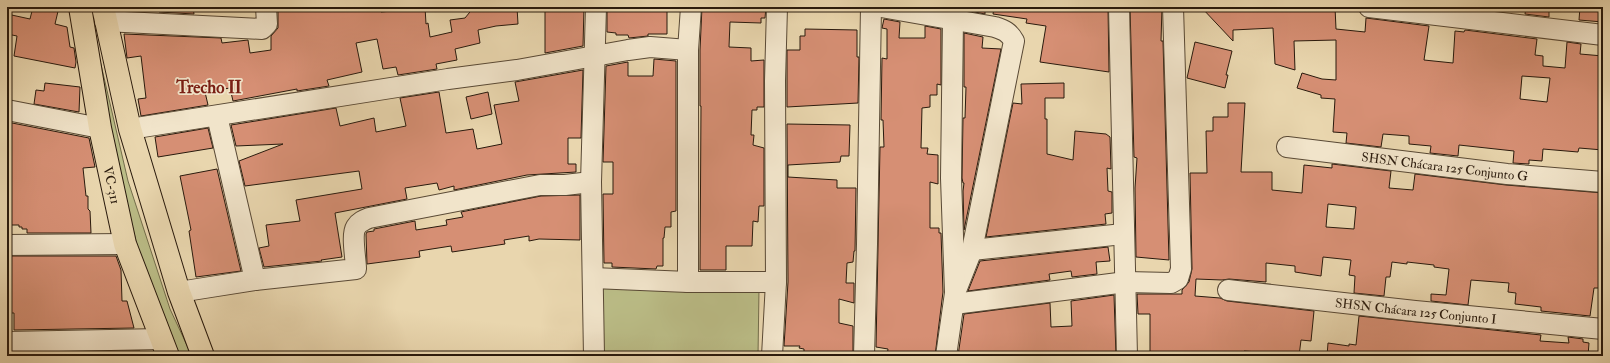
<svg xmlns="http://www.w3.org/2000/svg" width="1610" height="363" font-family="'IM FELL Double Pica',serif">
<style>
.green{fill:#bbbd87;stroke:#726c4a}
.building{fill:#d68f74;stroke:#291a0d;fill-rule:evenodd}
.lines{fill:none;stroke-linecap:round;stroke-linejoin:round}
.minor-casing{stroke:#594935;stroke-width:22}
.major-casing{stroke:#291a0d;stroke-width:24}
.minor{stroke:#f1e4ca;stroke-width:20}
.major{stroke:#e9d6ae;stroke-width:22}
.labels{text-anchor:middle;stroke-width:3.5;stroke-linejoin:round;paint-order:stroke}
.street-label{font-size:13px;fill:#291a0d;stroke:#f1e4ca}
.district-label{font-size:17px;font-weight:bold;fill:#7a1f14;stroke:#f1e4ca}
</style>
<rect width="100%" height="100%" fill="#e9d6ae"/>
<filter id="stains"><feTurbulence type="fractalNoise" baseFrequency=".005" numOctaves="4"/><feColorMatrix values="0 0 0 0 .2 0 0 0 0 .09 0 0 0 0 .02 0 0 0 .5 -.17"/></filter>
<radialGradient id="worn" r=".72"><stop offset=".6" stop-color="#630" stop-opacity="0"/><stop offset="1" stop-color="#630" stop-opacity=".3"/></radialGradient>
<path class="green" d="M86 7H91L99 56 128 181 170 309 192 356H176L148 289 118 169Z
M601 286 759 289 758 356H595Z"/>
<path class="building" d="M33 7H59L55 24 67 27 70 47 74 48 76 62 75 68 14 56 17 36 7 34V14L30 19Z
M159 7H193L194 14 159 12Z
M278 7H380L381 12 404 10V7H425L426 24 428 23 430 37 452 32 450 20 465 18 474 7H517L518 24 496 26 478 30 480 43 455 49 457 60 436 64 437 69 398 75 396 67 383 69 377 39 356 43 362 72 327 80 329 86 297 91V89L233 101 230 88 205 92 208 105 141 116 138 99 146 98 141 56 127 58 124 34 221 38 222 43 248 40 250 53 271 50V36L278 28Z
M545 7H584L583 46 545 53Z
M617 7H667V34H648V36L629 38 628 35H616V33L607 32V9H616Z
M702 7H766L765 18H761V23L730 22 729 47 751 48V61L764 60V107H757V110H752L751 135H754L753 145 764 148V206H759L758 222 753 221 752 246H726V270H700L701 106H700V50Z
M948 7H985V14L954 8Z
M994 7H1108L1109 72 1040 62 1046 26 1026 23 1027 19 993 14Z
M1130 7H1162L1161 41H1163L1169 260 1136 257 1135 188 1137 158 1134 157Z
M1201 7H1335L1336 29 1365 32 1366 18 1429 26 1424 60 1453 63 1455 31 1464 32 1465 30 1537 39 1535 55 1543 56V66L1565 68 1567 42 1581 44 1580 54 1603 56V150L1579 148 1578 152 1543 149 1542 161 1529 160V164L1513 163 1514 151 1459 145 1458 156 1430 153 1431 146 1409 144V136L1383 134 1381 147 1346 143 1347 133 1333 132 1335 99 1321 98V95L1297 88 1302 73 1322 79 1336 80V40L1294 41 1295 70 1275 64 1273 28 1233 30V41ZM1522 76 1550 78 1547 102 1520 99Z
M1526 7H1549V17L1525 14Z
M1580 7H1603V22L1579 20Z
M884 19 900 22 899 38H925V26L941 29V85L937 84V95H930V107L922 108 921 148H928L927 154 938 155V184L930 182V228H939V233H941L943 292 935 356H887L888 349 876 347 880 147H884L883 120H881L882 58 887 59V29L882 28Z
M805 29 857 30V57H859L858 103 787 107V50H800V36H805Z
M964 33 983 37 982 48 1001 49 964 230 963 191 964 183H963L962 178 963 118H965L966 87H964Z
M1195 42 1232 51 1226 75H1228L1225 88 1187 78Z
M654 59 676 61V211L671 212V227H665L664 238H663V266H657L656 269 612 267V263H604L603 194H613V162H603L606 66 628 62V76H653Z
M583 70 581 138H568V164H576V172L527 175 454 190V186L439 190 437 183 405 188 407 199 335 213 342 257 321 260 322 261 264 267 259 248 269 246 266 225 300 221 296 200 362 189 359 171 245 186 239 161 283 144 236 146 231 125 336 108 340 126 374 118 376 132 406 126 400 98 439 92 446 133 473 129 477 149 502 144 494 105 519 101 515 82Z
M45 83 80 87 79 112 34 104 36 90 44 91Z
M1064 83V98H1045V119H1047V154L1073 160 1075 131 1106 134 1110 137 1111 169 1107 168 1108 191 1112 192V213L1105 214 1106 224 986 237 1013 103 1022 104 1021 84Z
M488 92 492 114 471 119 466 97Z
M1228 103H1245L1241 172H1272V190L1302 193 1304 165 1332 168V164L1391 171 1389 188 1413 190 1415 174 1506 185 1603 193V281H1601L1600 288H1594L1590 316 1541 311V307L1515 304 1516 293 1508 292 1509 283 1471 280 1468 305 1431 301V294L1446 295 1449 269 1434 267V265L1407 262V264L1392 262 1390 277H1386L1384 296 1354 293 1355 276 1349 275 1351 260 1323 257 1321 276 1295 272V266L1266 263V282L1229 279 1222 280 1196 279 1195 296 1220 298 1227 301 1314 311 1311 341 1301 340 1299 356H1271L1272 353 1244 351 1243 356H1210L1184 353V355L1176 356H1150V314H1138L1137 294H1182V290L1189 282 1192 269 1190 173H1207L1206 131H1213V117H1228ZM1328 204 1356 207 1354 229 1326 227Z
M7 122 89 138 95 167 83 168 86 196H88V209L90 211 91 233H27V229H22V227H19V225H10V219H7Z
M787 124 850 125 849 156H841L840 162 788 165V177L837 180V188H856L855 251H854L853 262 847 263 846 283H854V303L839 299V323L853 326V356H804V349L799 348 800 346H784L788 282Z
M208 128 213 148 158 157 155 137Z
M217 169 241 271 196 277 189 231 191 230 180 176Z
M580 195V240L539 239 529 241V236L504 240 505 244 452 252 451 246 419 251 420 257 367 264 366 234 367 232 374 231V229L415 221 416 230 447 225 446 220 463 217 461 212 541 196Z
M1108 247 1110 261 1096 262 1097 274 1072 277 1071 271 1049 274 1050 280 968 291 980 261Z
M7 256H116L121 270 122 301H127L134 328 14 330V313H7Z
M1114 295 1116 356H958L964 314 1050 303 1051 327 1072 326 1071 301Z
M1359 316 1541 335 1540 341 1569 343 1568 337 1583 339V342L1589 343 1588 356H1552L1553 354 1525 352V356H1327L1328 343 1349 346V344L1356 345Z
M140 351 141 356H11V353Z"/>
<g class="lines">
<g class="minor-casing">
<g id="minor">
<path d="M881 7 995 27C1004 30 1009 32 1014 41L976 230 972 250 955 293"/>
<path d="M1119 7 1127 356"/>
<path d="M1369 7 1603 35"/>
<path d="M105 21 262 29 267 24 266 7"/>
<path d="M7 110 100 128"/>
<path d="M217 116 255 280"/>
<path d="M130 129 448 79 517 70 628 50 650 47 688 50"/>
<path id="s1" d="M1287 147 1507 174 1603 182"/>
<path d="M7 245 125 244"/>
<path d="M972 250 1123 234"/>
<path d="M593 278 688 282H776"/>
<path d="M688 282V50L691 7"/>
<path id="s2" d="M1228 290 1415 311 1603 329"/>
<path d="M179 292 255 280 356 269C356 259 351 235 356 227 359 222 364 220 369 218L540 185H565L591 182"/>
<path d="M954 304 1126 282 1171 283 1178 279 1181 269 1173 7"/>
<path d="M7 342 161 339"/>
<path d="M594 356 591 182 596 7"/>
<path d="M772 356 776 282 775 81 777 7"/>
<path d="M864 356 867 244 871 7"/>
<path d="M946 356 955 293 951 178 953 19"/>
</g>
</g>
<g class="major-casing">
<g id="major">
<path id="s3" d="M80 7 100 128 125 244 168 356"/>
<path d="M103 7 130 129 179 292 203 356"/>
</g>
</g>
<use href="#minor" class="minor"/>
<use href="#major" class="major"/>
</g>
<g class="labels">
<g class="street-label">
<text dy="5" stroke="none"><textPath href="#s1" startOffset="159">SHSN Chácara 125 Conjunto G</textPath></text>
<text dy="5" stroke="none"><textPath href="#s3" startOffset="181">VC-311</textPath></text>
<text dy="5" stroke="none"><textPath href="#s2" startOffset="189">SHSN Chácara 125 Conjunto I</textPath></text>
</g>
<g class="district-label">
<text x="209" y="93">Trecho II</text>
</g>
</g>
<rect width="1610" height="363" fill="none" stroke="#e9d6ae" stroke-width="24"/>
<rect x="8" y="8" width="1594" height="347" fill="none" stroke="#291a0d" stroke-width="2"/>
<rect x="12" y="12" width="1586" height="339" fill="none" stroke="#291a0d"/>
<rect width="100%" height="100%" filter="url(#stains)"/>
<rect width="100%" height="100%" fill="url(#worn)"/>
</svg>
